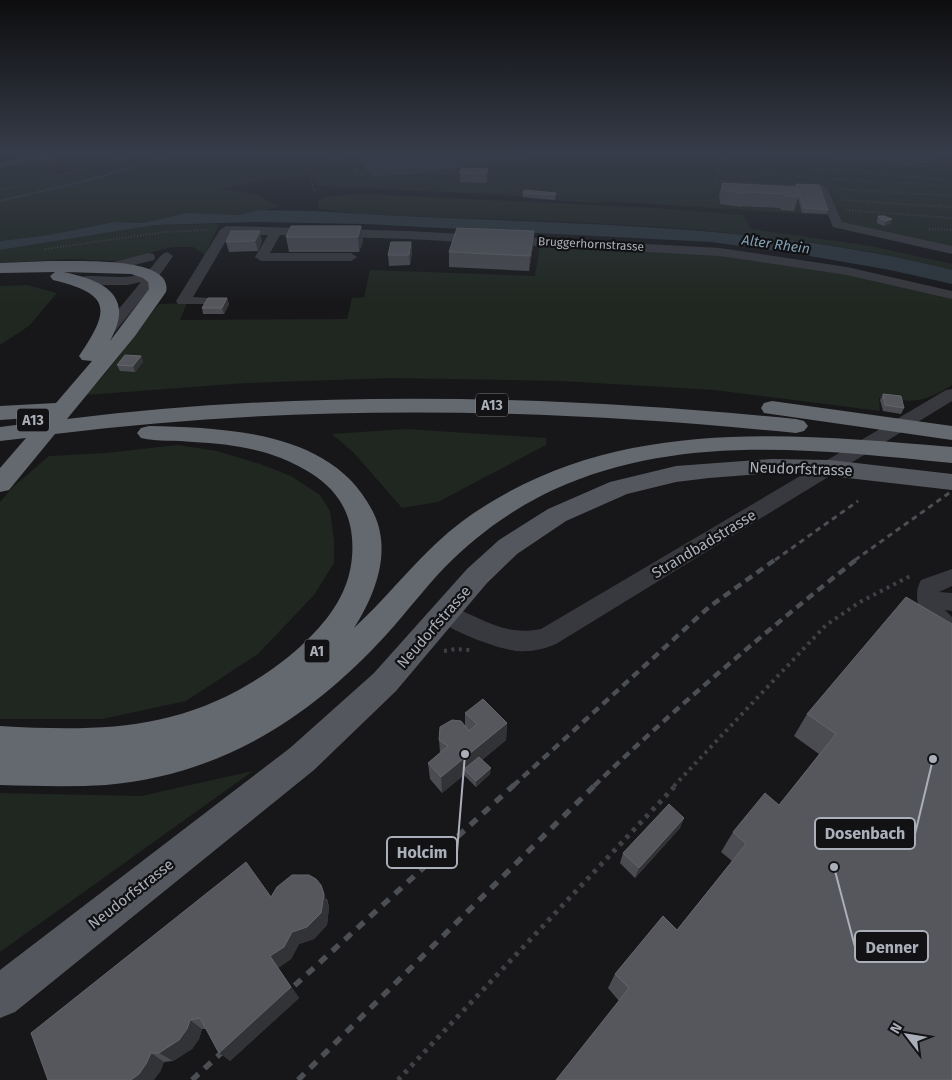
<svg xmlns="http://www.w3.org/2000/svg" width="952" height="1080" font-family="'Fira Sans',sans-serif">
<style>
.green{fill:#1f2720}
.water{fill:#2d373d}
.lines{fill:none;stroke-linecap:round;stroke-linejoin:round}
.stream{fill:#2d373d;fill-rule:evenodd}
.path-far2{stroke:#3e4145;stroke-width:2;stroke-dasharray:1 2;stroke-linecap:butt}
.path-far1{stroke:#3e4145;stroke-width:4;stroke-dasharray:3 4.5;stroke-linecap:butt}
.path{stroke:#3e4145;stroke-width:5;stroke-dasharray:4 5.5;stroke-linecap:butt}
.minor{fill:#38393e;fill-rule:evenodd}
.major{fill:#54575d;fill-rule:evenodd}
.highway{fill:#64686f;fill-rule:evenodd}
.rail-far2{stroke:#4b4e53;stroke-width:3;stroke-dasharray:5.5 4.5;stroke-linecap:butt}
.rail-far1{stroke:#4b4e53;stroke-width:4.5;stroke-dasharray:8 5.5;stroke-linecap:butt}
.rail{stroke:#4b4e53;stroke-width:5.5;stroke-dasharray:9 8;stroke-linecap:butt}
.wall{fill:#4b4c51}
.shaded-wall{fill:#323336}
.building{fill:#55575c;stroke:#63656b}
.labels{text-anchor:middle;stroke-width:4.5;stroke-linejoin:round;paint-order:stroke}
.far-street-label{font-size:12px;fill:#aaafb9;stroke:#121214}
.far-water-label{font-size:14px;font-style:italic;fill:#819fb3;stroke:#121214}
.shield{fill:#121214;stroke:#7c8088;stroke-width:1}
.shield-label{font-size:14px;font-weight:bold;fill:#aaafb9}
.street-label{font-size:15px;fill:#aaafb9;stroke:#121214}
.leader{fill:none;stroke:#aaafb9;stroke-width:2}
.callout-dot{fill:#aaafb9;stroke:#121214;stroke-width:2}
.callout{fill:#121214;stroke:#aaafb9;stroke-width:2}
.callout-label{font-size:16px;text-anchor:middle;font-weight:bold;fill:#aaafb9}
</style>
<rect width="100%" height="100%" fill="#171719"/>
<path class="green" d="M68 153H279L293 159 314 153H952V164L933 160 952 168V247L841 222 838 216 602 201 601 203 532 199 523 197V196L317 186 308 165 305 176 263 180 223 189 258 195 280 207 238 215 187 213 143 223 115 222 48 235 0 241V166L47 157 46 163 56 162 60 154H62L57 168V175L75 171 65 168 62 161Z
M368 194 656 208 743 215 751 229 871 246 952 264V270C760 221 560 223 363 214L318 209V202L325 196Z
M219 224 205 255 193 247H172L119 261 67 259 0 263V250L155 225Z
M540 245 721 254 826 269 952 297V385C921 404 914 402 879 398L880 411 714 390 561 381 391 378 246 383 86 395 105 374 159 304 187 303 180 320 347 319 352 298 364 297 370 270 535 276Z
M27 285 57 293 29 326 0 345V286Z
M405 429 546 438V445L438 502 402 508 354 453 332 434Z
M177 445 217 451 260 464 291 476 320 495 330 511 334 540V563L314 595 258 654 186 701 102 719H0V502L13 487 49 456 106 453Z
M253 771 0 952V793L141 796Z"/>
<path class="water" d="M366 153H582L525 157 420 174 375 176 370 174 358 161 360 156Z
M791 153H918L929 162 913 165Z
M262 210 314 211C527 226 744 217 952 270V284L890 270 798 254 711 242 364 224 259 222 155 225 0 250V241L48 235 115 222 143 223 187 213 237 215Z"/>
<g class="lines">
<path class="stream" d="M177 153H182L86 182 0 202V200L84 180Z"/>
<path class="path-far2" d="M279 153 294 163H308L307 166 315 193
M349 153 333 159 350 161 357 173C412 187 472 166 527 158 558 154 588 154 619 153
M771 153 917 166H926L935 162 920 153
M745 162 805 166 816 169
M922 166 952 172
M839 169 838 163 844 161
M742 173 813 177
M818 177 816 170 826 168 952 181
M832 179 952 186
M717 181 799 186
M716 184 721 158 729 153
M837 189 952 196
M0 190 145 153
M842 200 952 207
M846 210 952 218
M929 229 952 230
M45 249 165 232 207 230"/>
<path class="path-far1" d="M444 651 456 649 470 650
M674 786 826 625 860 602 912 575"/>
<path class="path" d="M398 1080 676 785"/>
<path class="minor" d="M43 153H64L0 168V162Z
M822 185 827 188 842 222 952 246V254L833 227 817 188Z
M226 226 408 231 720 248 847 267 952 291V299L847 275 720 256 408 239 280 235 270 253H351L357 257 351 261H261L255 257 268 235 230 234 193 297 209 298 211 301 209 304H178L176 301 220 230Z
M167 252 173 256C152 287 128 316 104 345H94L91 342 94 339 141 282 127 285H79L74 284 72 281 74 278C97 272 122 282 144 273 154 269 157 255 167 252Z
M149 253 154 254 155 257 154 260 107 272 100 268 102 265Z
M952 389V401L556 644C544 649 532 652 518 651 500 650 442 629 434 614L438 608 446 605C481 616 502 637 541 629L946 390Z
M952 569V586L939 592 952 593V611L945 610 952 617V641C929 633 908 603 921 580Z"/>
<path class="major" d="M772 459 830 460 952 474V490L830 476 772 473 709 478 676 482 627 494 566 521 517 554 487 583 396 691 314 770 15 1012 0 1018V970L290 748 374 673 467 569 499 540 548 509 610 482 676 466Z"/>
<path class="highway" d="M50 261C72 262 175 255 166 292L135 336 67 419C310 389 553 395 796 419L804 421 808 426 804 431 796 433C547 408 303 403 55 434L9 490 0 492V468L26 438 0 441V427L40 422 44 417 0 420V406L56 403 92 361 82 360 79 356C111 309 111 294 53 280L50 276 55 272 0 273V263ZM64 272 131 274 143 278 148 282 149 289 110 341C135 296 105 281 64 272Z
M772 401 952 426V440L764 413 761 408 764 403Z
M149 426C228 428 335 431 374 514 392 552 375 595 354 628 392 593 422 551 464 520 609 415 784 433 952 447V463C819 450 679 432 553 490 513 509 476 535 445 567 424 589 406 613 386 635 310 718 221 775 106 785 71 787 36 786 0 785V726C90 731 169 732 249 684 269 672 289 658 306 641 330 618 349 592 352 557 355 520 342 492 309 472 274 450 234 444 193 442 176 440 158 442 141 438L137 433 141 428Z"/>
<path class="rail-far2" d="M775 560 858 501
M855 560 952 491"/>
<path class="rail-far1" d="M513 786 709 607 776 559
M594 786C677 706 766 631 857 559"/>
<path class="rail" d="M282 997 514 785
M192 1080 231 1044
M298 1080 595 785"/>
</g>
<path class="wall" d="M488 169V178L486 183 460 182V173Z
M722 183 795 187 796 184 828 210 827 214 802 213 798 198 794 211 781 210 780 208 742 206V207L720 204 719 196Z
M523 193H556L555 200 523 197Z
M878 216 892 219 890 224 884 226 877 223V220Z
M361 226 363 241 359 252H289L286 237Z
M262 241 258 251 229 252 226 242Z
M411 242 412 252 410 265 389 266 388 255Z
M533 246 529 271 449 267V252Z
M227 298 229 304 224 314H203L202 308Z
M141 356 143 362 135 372 120 371 117 365Z
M883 394 904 408 901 414 883 411 880 400Z
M952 624 619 1001 608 988 615 974 677 930 732 861 721 852 733 832 779 805 819 754 794 736 807 714Z
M465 713 507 723 506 740 482 760 490 774 476 787 464 775 442 793 430 779 428 763 440 753 439 740 465 726Z
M684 818 680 828 635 878 620 863 623 853Z
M271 897 327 899 329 907 327 925 314 939 299 944 291 959 278 968 299 998 230 1061 206 1029H202L199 1039 192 1049 173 1061 164 1062 160 1072 48 1080Z"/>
<path class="shaded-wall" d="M56 154 58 158 55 162 42 163 40 158Z
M488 169V178L486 183V174Z
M892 219 890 224 884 226 886 221Z
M361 226 363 241 359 252 358 237Z
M260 231 262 241 258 251 255 241Z
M534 231 533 246 529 271 530 256Z
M411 242 412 252 410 265 409 255Z
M227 298 229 304 224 314 222 308Z
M141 356 143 362 135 372 133 366Z
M507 723 506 740 467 772 464 769V775L442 793 441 777Z
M491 768 490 774 476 787V781Z
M684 818 680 828 635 878 639 868Z
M321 885 329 907 327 925 314 939 299 944 291 959 278 968 299 998 230 1061 219 1053 270 956 292 932Z
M190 1020 202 1029 199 1039 192 1049 173 1061 159 1053Z
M151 1053 164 1062 160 1072 154 1080H131Z"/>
<path class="building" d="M56 154 54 157 40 158 43 155Z
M462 168 488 169 486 174 460 173Z
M722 183 795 187 798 197 785 196 784 194 745 192V194L723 190Z
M796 184 819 185 828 210 804 208Z
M524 190 556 193 555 195 523 193Z
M878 216H884L892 219 886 221 879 218Z
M291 226H361L358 237H286Z
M457 228 534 231 530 256 449 252Z
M231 231H260L255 241 226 242Z
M391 242H411L409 255H388Z
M208 298H227L222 308H202Z
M125 355 141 356 133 366 117 365Z
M883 394 901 396 904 408 885 405Z
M906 597 952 624V1080H556L629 988 615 974 663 916 677 930 746 844 733 832 765 793 779 805 836 734 807 714Z
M483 699 507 723 441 777 428 763 448 746 439 740 440 727 452 720 461 721 469 731 477 724 465 713Z
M479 757 491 768 476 781 464 769Z
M669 804 684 818 639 868 623 853Z
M246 862 271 897 277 887 292 875H309L316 879 321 885 324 894 321 913 307 927 292 932 284 947 270 956 291 987 219 1053 200 1018 190 1020 187 1029 179 1040 159 1053H151L146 1064 139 1074 131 1080H48L31 1033Z"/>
<linearGradient id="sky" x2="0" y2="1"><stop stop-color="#0d0d0e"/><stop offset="0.5" stop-color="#363c49"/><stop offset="1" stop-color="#363c49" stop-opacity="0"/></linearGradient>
<rect width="952" height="305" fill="url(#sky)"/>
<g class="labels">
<g class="far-street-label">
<text transform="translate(591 244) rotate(3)" y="4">Bruggerhornstrasse</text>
</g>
<g class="far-water-label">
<text transform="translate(776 244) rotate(8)" y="5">Alter Rhein</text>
</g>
<g class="shield">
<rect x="476" y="393.5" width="32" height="23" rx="4"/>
<rect x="17" y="408.5" width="32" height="23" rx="4"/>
<rect x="304.5" y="639.5" width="25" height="23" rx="4"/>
</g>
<g class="shield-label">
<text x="492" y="410">A13</text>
<text x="33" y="425">A13</text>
<text x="317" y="656">A1</text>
</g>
<g class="street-label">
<text transform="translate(801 469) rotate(2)" y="5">Neudorfstrasse</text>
<text transform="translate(704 544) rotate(-31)" y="5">Strandbadstrasse</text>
<text transform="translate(434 627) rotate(-49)" y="5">Neudorfstrasse</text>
<text transform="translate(131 894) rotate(-38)" y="5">Neudorfstrasse</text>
</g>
</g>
<path class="leader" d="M933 759L915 834M465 754L457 852M834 867L855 947"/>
<g class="callout-dot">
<circle cx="933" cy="759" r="5"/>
<circle cx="465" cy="754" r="5"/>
<circle cx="834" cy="867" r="5"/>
</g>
<g class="callout">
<rect x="815" y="818" width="100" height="31" rx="5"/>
<rect x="387" y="837" width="70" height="31" rx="5"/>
<rect x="855" y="931" width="73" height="31" rx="5"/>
</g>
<g class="callout-label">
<text x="865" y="839">Dosenbach</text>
<text x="422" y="858">Holcim</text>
<text x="892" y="953">Denner</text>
</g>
<g transform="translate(907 1035) rotate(301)" stroke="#121214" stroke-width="4" paint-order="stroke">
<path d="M0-4L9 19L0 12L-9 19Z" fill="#aaafb9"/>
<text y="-8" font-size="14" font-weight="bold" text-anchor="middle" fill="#aaafb9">N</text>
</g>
</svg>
